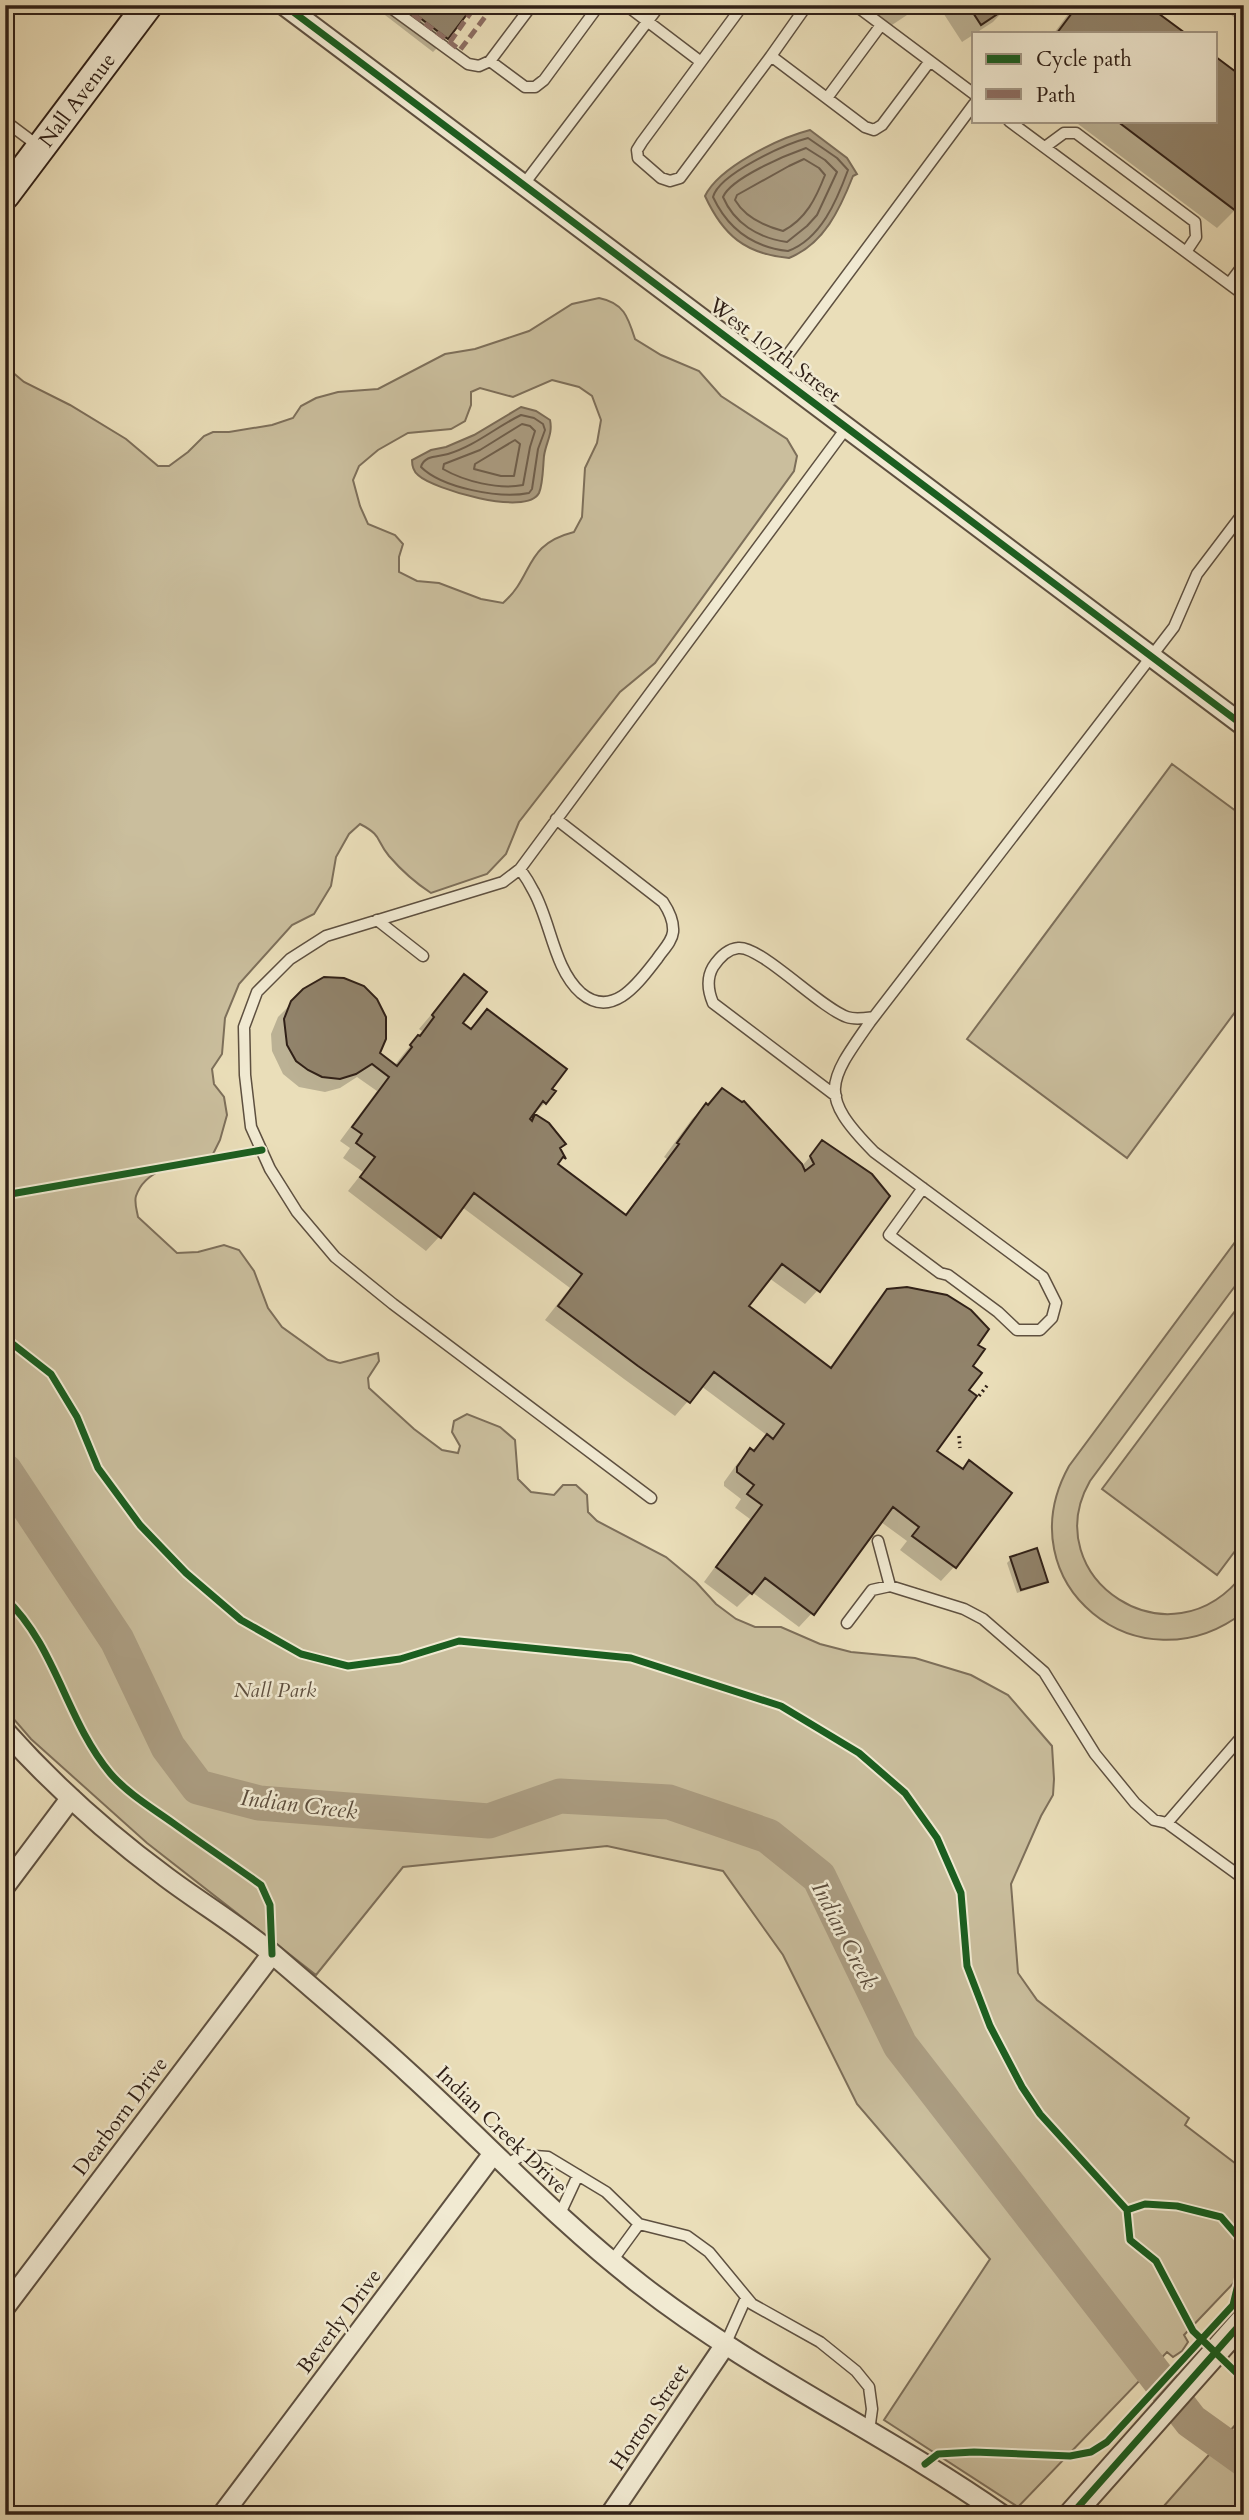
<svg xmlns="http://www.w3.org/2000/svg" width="1249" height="2520" font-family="Cardo,serif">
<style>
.green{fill:#cabe9d;stroke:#7d6f5a;stroke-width:2;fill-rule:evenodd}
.water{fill:#ab9d82;stroke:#7a6b57;stroke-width:2}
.shadow{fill:#0003}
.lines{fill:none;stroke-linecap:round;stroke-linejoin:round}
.shore{stroke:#6e5e4c;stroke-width:2}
.river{stroke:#ab9d82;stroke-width:35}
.building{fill:#91836b;stroke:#302017;stroke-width:2}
.service-casing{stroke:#5e5040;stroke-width:13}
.minor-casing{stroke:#5e5040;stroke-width:23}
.tertiary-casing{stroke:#5e5040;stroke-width:28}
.secondary-casing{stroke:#302017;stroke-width:32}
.path{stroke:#302017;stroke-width:3.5;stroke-dasharray:2 3.5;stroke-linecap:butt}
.service{stroke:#f1ead2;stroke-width:10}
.minor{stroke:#f1ead2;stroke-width:19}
.tertiary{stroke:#f1ead2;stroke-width:24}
.secondary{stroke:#f1ead2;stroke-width:28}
.quiet{stroke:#8d6e63;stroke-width:5;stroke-dasharray:10 5;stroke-linecap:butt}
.cycleway-casing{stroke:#f1ead2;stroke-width:11}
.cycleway{stroke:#1b5e20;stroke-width:7}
.labels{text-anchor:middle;stroke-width:5;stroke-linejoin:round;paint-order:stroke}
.street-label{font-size:21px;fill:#302017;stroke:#f1ead2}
.park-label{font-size:21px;font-style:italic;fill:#5e4f3f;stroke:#f1ead2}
.water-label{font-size:23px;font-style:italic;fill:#5b4c3c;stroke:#f1ead2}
</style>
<rect width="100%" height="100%" fill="#eadeb9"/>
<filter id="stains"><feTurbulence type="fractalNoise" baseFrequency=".00286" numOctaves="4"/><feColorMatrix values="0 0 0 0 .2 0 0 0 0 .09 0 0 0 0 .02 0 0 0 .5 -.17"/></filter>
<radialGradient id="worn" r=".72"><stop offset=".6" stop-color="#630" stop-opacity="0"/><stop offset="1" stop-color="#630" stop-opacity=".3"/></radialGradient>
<path class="green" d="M599 298C624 303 628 317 635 339L661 355 699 371 721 396 787 439 797 456 794 471 655 663 620 692 519 822 506 854 487 874 431 893C414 882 402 871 389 856 375 839 383 836 360 824L349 834 336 857 331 886 314 914 292 925 239 984 225 1018 222 1054 212 1069 214 1084 224 1097 227 1115 220 1140 211 1158C185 1163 146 1166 136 1196 134 1202 137 1211 138 1217L177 1253 198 1252 224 1245 239 1250 254 1271 268 1308 282 1327 328 1360 340 1363 378 1353 379 1361 368 1378 369 1388 414 1429 442 1450 458 1453 460 1446 452 1432 454 1421 467 1414 500 1427 515 1440 518 1479 531 1492 554 1495 563 1485H576L587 1495 588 1512 597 1521 666 1557 696 1582 716 1604 736 1619 755 1627H781L820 1644 851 1652 915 1658 971 1675 1008 1695 1052 1746 1054 1779 1053 1795 1041 1816 1011 1884 1018 1973 1037 2000 1189 2118 1185 2125 1244 2170V2272L1184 2335 1188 2342 1182 2351 1173 2357 1167 2352 1018 2507 884 2420 990 2259 857 2104 783 1955 723 1871 607 1846 403 1867 316 1975 147 1843 31 1739 5 1709V366L24 382 70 405 126 439 158 466H169L188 452 204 436 213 432H229L272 425 293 418 301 406 316 398 338 392 378 389 445 354 475 349 529 331 572 304ZM552 380 579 387 592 396 601 420 597 443 585 468 582 517 574 532C523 545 535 575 503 603L481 599 439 583 417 581 399 572V557L403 544 395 535 368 524 360 506 353 480 359 466 378 450 408 433 451 429 465 421 471 405V392L480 388 513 397Z
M1172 764 1244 817V1000L1127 1158 967 1039Z
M1244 1230V1274L1090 1481C1035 1577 1171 1670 1244 1573V1612C1139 1693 1004 1583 1069 1466Z
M1244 1299V1539L1217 1575 1102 1489Z
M1244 2415V2515H1156Z"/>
<path class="water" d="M810 130 847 158 857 174 853 176C840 209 824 244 789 258 745 254 723 235 705 196 719 167 779 138 810 130Z
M521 407 536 411 550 420C553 434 546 442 544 456 543 466 543 484 539 493 526 517 433 489 418 475 413 471 412 466 412 460L431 450 446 447 474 435Z"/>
<path class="shadow" d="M372 5H472L447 38 433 52Z
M854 5H922L886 29Z
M938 5H1009L993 22 962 42Z
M1075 5H1144L1182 33H1054Z
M1219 5H1244V11L1236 19Z
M1216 59 1244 80 1235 210 1217 228 1074 121H1216Z
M464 976 460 1024 470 1030 487 1011 550 1089 545 1103 533 1115 547 1125 564 1144 558 1150 555 1165 624 1216 667 1159 664 1157 692 1119 722 1090 802 1166 823 1142 818 1290 805 1304 769 1278 746 1307 829 1369 874 1305 888 1291 976 1345 966 1390 935 1451 961 1470 969 1463 1010 1493 954 1567 941 1581 900 1550 907 1541 881 1522 812 1613 799 1627 752 1592 737 1607 704 1582 750 1519 735 1508 741 1499 724 1486V1482L737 1464 768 1436 701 1386 675 1416 624 1379 545 1320 570 1288 462 1207 439 1237 426 1251 348 1191 363 1172 343 1158 350 1148 340 1141 377 1091 357 1077 340 1088 325 1092 299 1087 283 1074 272 1051 271 1034 278 1017 304 991 394 1066 422 1031 419 1029Z
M1011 1559 1046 1581 1042 1585 1017 1593 1007 1563Z"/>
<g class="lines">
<path class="shore" d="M808 138 837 158 848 170C837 200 821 239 788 251 752 247 728 229 713 197 719 174 785 144 808 138Z
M806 148 825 160 837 172 817 215 807 226 787 242C758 238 734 223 723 197 731 178 786 155 806 148Z
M804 159 819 168 825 175C816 198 806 219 783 231 764 226 745 217 735 200L737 195 789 166Z
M521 415 534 418 543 424 545 430 538 449 532 489 529 493C500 499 442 488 421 467 424 455 438 457 448 454 475 446 496 427 521 415Z
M522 424 530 426 535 431 530 447 523 485C498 490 464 481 443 469L444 464 480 450Z
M515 440 520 444 514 476H501L474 469 475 464Z"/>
<path class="river" d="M5 1471 117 1640 168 1747 198 1787 259 1803 489 1821 560 1796 669 1802 768 1836 819 1877 900 2045 1191 2421 1244 2459"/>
</g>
<path class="building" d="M403 5H474L448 39Z
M897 5H915L905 11Z
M968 5H1011L981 25Z
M1078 5H1147L1185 33H1057Z
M1216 57 1244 78V201L1236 211 1117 121H1216Z
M464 974 487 992 463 1023 471 1029 487 1009 567 1069 552 1089 556 1091 546 1104 543 1101 530 1119 532 1121 535 1114 549 1123 566 1144 560 1148 566 1159 563 1157 558 1164 626 1215 679 1144 677 1143 706 1103 708 1105 722 1088 742 1102 744 1101 802 1164 805 1171 814 1164 810 1156 822 1140 872 1174 890 1196 820 1292 782 1264 749 1306 831 1368 887 1289 907 1287 947 1295 971 1310 989 1329 978 1345 985 1349 973 1366 982 1373 969 1390 977 1396 937 1451 963 1469 969 1460 1012 1493 956 1568 912 1536 919 1527 893 1507 814 1615 765 1578 752 1594 716 1567 762 1505 747 1494 754 1485 737 1472V1467L750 1448 754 1451 767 1434 773 1439 784 1424 714 1372 690 1403 638 1366 558 1306 582 1274 474 1193 441 1238 360 1177 375 1157 356 1143 362 1134 352 1127 389 1077 372 1064 356 1074 340 1079 322 1077 308 1070 296 1061 287 1045 284 1019 291 1001 303 989 324 977 344 978 364 986 377 999 386 1017V1039L380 1053 397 1066 412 1047 410 1045 418 1035 420 1036 434 1017 432 1015Z
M1037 1548 1048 1582 1021 1590 1010 1557Z"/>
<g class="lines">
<g class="service-casing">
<path id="service" d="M387 5 468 64 479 66 490 61 532 5
M626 5 701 62
M743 5 642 142 637 150 638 158 661 178 670 181 680 178 771 56
M807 5 771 56 865 127 874 130 882 125 930 61
M855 5 974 94
M5 14 11 5
M490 61 525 87H535L544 80 599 5
M827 98 881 25
M5 121 37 145
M1009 121 1244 295
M1045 147 1064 133H1076L1195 222 1196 237 1186 252
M524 184 660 5
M1229 284 1244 264
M775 372 974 104
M520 869C525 876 530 884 534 892 551 923 554 969 581 993 613 1020 639 982 657 959 662 951 672 942 673 932 674 921 669 911 663 902L556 819
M377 920 423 956
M836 1096 713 1003C708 991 706 979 713 967 719 958 727 949 738 948 760 945 819 1007 847 1017 855 1020 866 1018 874 1017
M923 1188 889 1235 940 1273 948 1275 998 1312 1017 1330H1040L1052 1318 1056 1303 1043 1277 874 1152C818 1095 827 1083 870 1022L1174 627 1197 574 1244 512
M651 1498 393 1304 335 1257 297 1212 270 1169 251 1127 245 1075 244 1027 257 992 290 959 326 936 503 882 520 869 847 427
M878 1541 890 1586 964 1609 983 1619 1044 1672 1095 1754 1135 1803 1154 1820 1167 1823
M847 1623 872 1590 890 1586
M1244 1734 1167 1823 1244 1879
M505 2166 522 2155 548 2157 606 2192 639 2224 687 2236 709 2252 752 2304 820 2342 856 2371 869 2387 872 2409 869 2431
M559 2216 578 2175
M612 2261 639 2224
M725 2345 746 2298"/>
</g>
<g class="minor-casing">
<path id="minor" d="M284 5 1244 726
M5 1731C53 1785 108 1834 166 1877 202 1904 241 1927 275 1956 320 1995 366 2033 410 2074 487 2144 558 2221 641 2285 754 2373 885 2433 1002 2515
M5 1886 71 1798
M5 2307 272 1954
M222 2515 493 2154
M610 2515 725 2345"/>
</g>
<g class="tertiary-casing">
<path id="tertiary" d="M1071 2515 1244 2320"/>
</g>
<g class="secondary-casing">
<path id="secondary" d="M5 195 148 5"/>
</g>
<path class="path" d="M979 1396 989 1383
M959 1436 960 1448"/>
<use href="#service" class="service"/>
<use href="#minor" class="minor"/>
<use href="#tertiary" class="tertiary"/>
<use href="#secondary" class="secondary"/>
<path class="quiet" d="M401 5 460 50 494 5
M450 42 476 5"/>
<g class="cycleway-casing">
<path id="cycleway" d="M284 5 1244 726
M5 1195 262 1150
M5 1338 51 1374 77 1417 98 1468 140 1525 186 1573 241 1620 301 1654 348 1666 400 1659 459 1641 631 1658 781 1706 859 1753 905 1793 937 1838 961 1893 967 1966 990 2026 1022 2087 1040 2114 1127 2210 1130 2240 1156 2261 1193 2331 1244 2380
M5 1598C56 1646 66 1720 110 1773 127 1793 152 1808 173 1823 202 1844 232 1864 261 1885L270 1905 272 1954
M925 2464 938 2454 974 2452 1070 2456 1091 2452 1107 2442 1233 2305 1240 2276V2239L1221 2217 1177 2206 1145 2204 1127 2210
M1071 2515 1244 2320"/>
</g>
<use href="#cycleway" class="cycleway"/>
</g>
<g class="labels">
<g class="street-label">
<text transform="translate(77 100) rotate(-53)" y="7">Nall Avenue</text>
<text transform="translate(775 350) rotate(37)" y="7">West 107th Street</text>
<text transform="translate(120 2116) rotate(-53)" y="7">Dearborn Drive</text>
<text transform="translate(502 2130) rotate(44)" y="7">Indian Creek Drive</text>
<text transform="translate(339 2321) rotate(-53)" y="7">Beverly Drive</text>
<text transform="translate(649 2417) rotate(-56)" y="7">Horton Street</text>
</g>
<g class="park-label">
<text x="275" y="1697">Nall Park</text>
</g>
<g class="water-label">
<text transform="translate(299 1804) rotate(7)" y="8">Indian Creek</text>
<text transform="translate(845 1935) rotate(63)" y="8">Indian Creek</text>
</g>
</g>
<rect width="1249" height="2520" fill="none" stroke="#eadeb9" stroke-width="28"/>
<rect x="7" y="7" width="1235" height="2506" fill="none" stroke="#302017" stroke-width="3.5"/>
<rect x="14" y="14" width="1221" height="2492" fill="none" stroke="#302017" stroke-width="2"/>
<rect x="972" y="32" width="245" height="91" fill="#f1ead2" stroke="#a49987" stroke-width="2"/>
<rect x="986" y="54" width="35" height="10" fill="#1b5e20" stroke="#a49987" stroke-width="2"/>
<text x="1036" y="66" font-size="21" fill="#302017">Cycle path</text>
<rect x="986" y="89" width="35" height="10" fill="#8d6e63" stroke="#a49987" stroke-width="2"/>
<text x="1036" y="102" font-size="21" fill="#302017">Path</text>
<rect width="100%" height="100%" filter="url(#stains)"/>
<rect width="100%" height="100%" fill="url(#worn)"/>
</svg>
